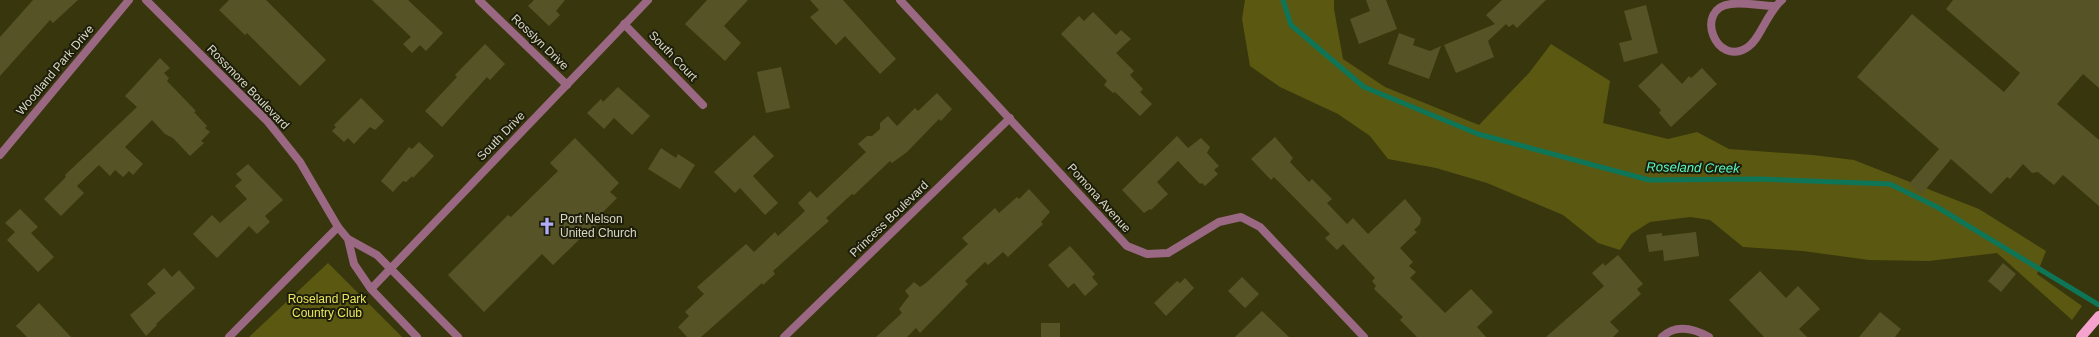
<svg xmlns="http://www.w3.org/2000/svg" width="2099" height="337" font-family="Helvetica,sans-serif">
<style>
.green{fill:#5b5812}
.lines{fill:none;stroke-linecap:round;stroke-linejoin:round}
.stream{stroke:#0f7557;stroke-width:5}
.building{fill:#565426}
.minor{stroke:#9b6883;stroke-width:8}
.tertiary{stroke:#9b6883;stroke-width:8}
.primary{stroke:#f5a2ce;stroke-width:10}
.labels{text-anchor:middle;stroke-width:4;stroke-linejoin:round;paint-order:stroke}
.street-label{font-size:12px;fill:#d9d9c3;stroke:#1d1d0b}
.poi-label{font-size:12px;fill:#d9d9c3;stroke:#1d1d0b;text-anchor:start}
.park-label{font-size:12px;fill:#ece65d;stroke:#1d1d0b}
.water-label{font-size:13px;font-style:italic;fill:#56f9c2;stroke:#1d1d0b}
</style>
<rect width="100%" height="100%" fill="#38360c"/>
<path class="green" d="M1245 0H1334V9L1343 59 1385 87 1479 125 1529 73 1551 44 1610 81 1603 123 1668 139 1697 132 1729 149 1813 155 1854 160 1979 209 2046 251 2037 274 2082 306 2072 320 1997 253 1929 261 1869 260 1803 251 1743 247 1710 220 1690 217 1650 222 1631 234 1620 250 1598 243 1563 215 1487 183 1436 168 1388 159 1370 136 1338 114 1280 87 1250 66 1242 19Z
M328 263 402 337H249Z"/>
<g class="lines">
<path class="stream" d="M1283 0 1291 25 1364 87 1478 134 1649 180 1759 179 1890 184 1937 207 2099 305"/>
</g>
<path class="building" d="M33 0H78L53 23 50 20 0 76V37Z
M229 0H266L326 60 300 86 247 33 245 35 219 10Z
M372 0H408L443 33 426 51 420 45 412 53 403 44 411 37Z
M534 0H565L556 11 560 15 549 26 528 6Z
M707 0H748L724 26 741 43 725 61 685 24Z
M810 0H843L896 59 880 74 845 36 836 45 810 17 819 10Z
M1366 0H1386L1397 29 1359 44 1350 19 1370 11Z
M1502 0H1546L1517 28 1513 24 1509 27 1506 24 1488 41 1494 57 1456 73 1444 45 1495 24 1486 15Z
M1953 0H2099V88L2083 74 2057 104 2099 140V206L2063 175 2054 185 2038 172 2032 173 2023 164 2010 179 2007 177 1991 194 1951 159 1921 195 1909 184 1939 149 1857 77 1912 14 2004 92 2020 73 1946 9Z
M1646 5 1658 53 1624 62 1619 43 1632 40 1624 11Z
M1093 12 1116 35 1121 30 1131 39 1116 53 1134 71 1130 75 1143 89 1140 92 1152 104 1140 116 1115 92 1113 93 1104 85 1107 81 1061 34 1079 16 1084 21Z
M1399 33 1415 39 1413 45 1430 51 1441 46 1429 79 1388 64Z
M485 44 505 64 490 80 487 77 442 127 425 111 457 77 455 75Z
M160 58 170 68 164 73 169 78 167 81 196 111 194 112 207 126 205 128 210 132 201 141 204 143 190 156 173 138 165 134 152 120 125 147 143 164 133 175 129 171 123 177 115 170 110 176 99 165 77 186 84 193 61 216 44 199 66 177 65 175 137 107 125 96Z
M1662 63 1682 84 1689 76 1691 78 1702 68 1717 84 1671 127 1659 113 1661 110 1638 86Z
M781 67 790 108 766 113 757 72Z
M618 87 650 116 632 135 614 118 604 129 587 113 601 99 603 102Z
M937 93 952 109 941 121 939 119 907 152 892 163 890 161 854 195 852 194 826 218 829 221 773 271 775 274 763 285 762 283 701 337H687L678 327 689 316 685 312 704 294 697 287 746 244 754 252 775 232 778 236 805 211 798 203 810 191 817 198 866 152 858 144 867 136H872L880 129V123L888 116 897 126 915 108 918 111Z
M361 98 384 121 375 130 370 127 354 144 348 138 344 142 332 131 336 127 334 125Z
M754 135 774 156 753 176 778 203 765 215 740 188 735 193 714 172Z
M1177 136 1188 148 1201 138 1210 147 1207 153 1219 166 1214 170 1218 174 1205 186 1202 183 1200 184 1178 161 1157 182 1168 194 1151 210 1150 209 1144 213 1122 190Z
M1275 137 1293 158 1290 162 1309 182 1312 179 1332 199 1327 203 1347 224 1353 218 1368 234 1405 199 1421 218 1420 224 1414 230 1417 232 1400 248 1413 262 1409 266 1416 272 1410 278 1445 313 1471 289 1493 312 1477 327 1486 337H1417L1400 320 1403 317 1374 289 1376 286 1372 281 1375 278 1343 244 1337 250 1325 238 1330 234 1274 177 1271 180 1251 159Z
M575 138 619 183 610 192 617 198 602 213 605 217 588 233 587 232 553 265 542 254 484 312 448 275 508 215 511 217 558 171 550 163Z
M419 142 434 156 413 178 412 176 406 182 403 181 393 192 381 181 409 147 412 149Z
M661 148 676 158 678 154 695 165 680 189 648 169Z
M248 164 283 200 265 216 270 222 257 234 249 226 217 258 193 234 212 215 220 223 247 199 235 186 242 180 236 174Z
M1029 189 1050 212 1041 222 1043 224 1008 257 1003 252 988 265 985 262 965 281 968 284 920 333 916 328 907 337H876L902 313 899 309 909 296 905 291 914 282 920 287 926 283 968 244 962 238 995 208 999 213 1017 197 1019 199Z
M20 209 38 227 31 233 54 257 38 272 7 240 15 232 5 223Z
M1696 232 1699 256 1664 261 1663 250 1649 252 1646 235 1662 233V236Z
M1070 246 1095 274 1092 277 1098 284 1085 296 1074 283 1068 288 1048 265Z
M1618 255 1643 284 1637 289 1641 294 1610 322 1619 331 1613 337H1546L1604 286 1592 273 1603 263 1605 266Z
M2003 263 2016 274 2001 292 1988 281Z
M164 268 172 277 179 270 195 288 156 324 157 325 146 336 130 315 156 293 147 284Z
M1760 271 1786 298 1798 286 1820 309 1799 329 1807 337H1764L1729 300Z
M1242 277 1259 294 1245 308 1228 291Z
M1185 278 1194 288 1166 316 1154 303 1177 281 1180 283Z
M39 303 71 337H27L16 326Z
M1262 311 1289 337H1235Z
M1880 312 1901 329 1895 337H1859Z
M1041 323H1060V337H1041Z"/>
<g class="lines">
<path class="minor" d="M479 0 567 85
M900 0 1127 246 1147 254 1168 253 1219 222 1241 217 1260 227 1364 337
M1774 6C1762 6 1742 2 1731 4 1693 8 1716 69 1748 47 1761 38 1767 12 1782 0
M624 24 703 105
M0 155 129 0
M229 337 338 227
M784 337 1010 118
M1662 337C1676 324 1693 328 1709 337"/>
<path class="tertiary" d="M146 0 268 122 300 162 338 227 348 239 377 255 458 337
M348 239 354 264 371 289 417 337
M371 289 648 0"/>
<path class="primary" d="M2081 337 2099 316"/>
</g>
<defs>
<g id="church-bare" transform="scale(1.38)"><path d="M-1.2-6h2.4v3.5h3.3v2.4h-3.3V6h-2.4V-.1h-3.3v-2.4h3.3Z" fill="#b2adf9" stroke="#1d1d0b" stroke-width="2.5" paint-order="stroke"/></g>
</defs>
<g fill-rule="evenodd">
<use href="#church-bare" x="547" y="226"/>
</g>
<g class="labels">
<g class="street-label">
<text transform="translate(540 42) rotate(44)" y="4">Rosslyn Drive</text>
<text transform="translate(673 56) rotate(46)" y="4">South Court</text>
<text transform="translate(55 70) rotate(-50)" y="4">Woodland Park Drive</text>
<text transform="translate(248 87) rotate(46)" y="4">Rossmore Boulevard</text>
<text transform="translate(501 136) rotate(-46)" y="4">South Drive</text>
<text transform="translate(1099 198) rotate(48)" y="4">Pomona Avenue</text>
<text transform="translate(889 219) rotate(-44)" y="4">Princess Boulevard</text>
</g>
<g class="poi-label">
<text x="560" y="223">Port Nelson<tspan x="560" dy="14">United Church</tspan></text>
</g>
<g class="park-label">
<text x="327" y="303">Roseland Park<tspan x="327" dy="14">Country Club</tspan></text>
</g>
<g class="water-label">
<text transform="translate(1693 167) rotate(1)" y="5">Roseland Creek</text>
</g>
</g>
</svg>
